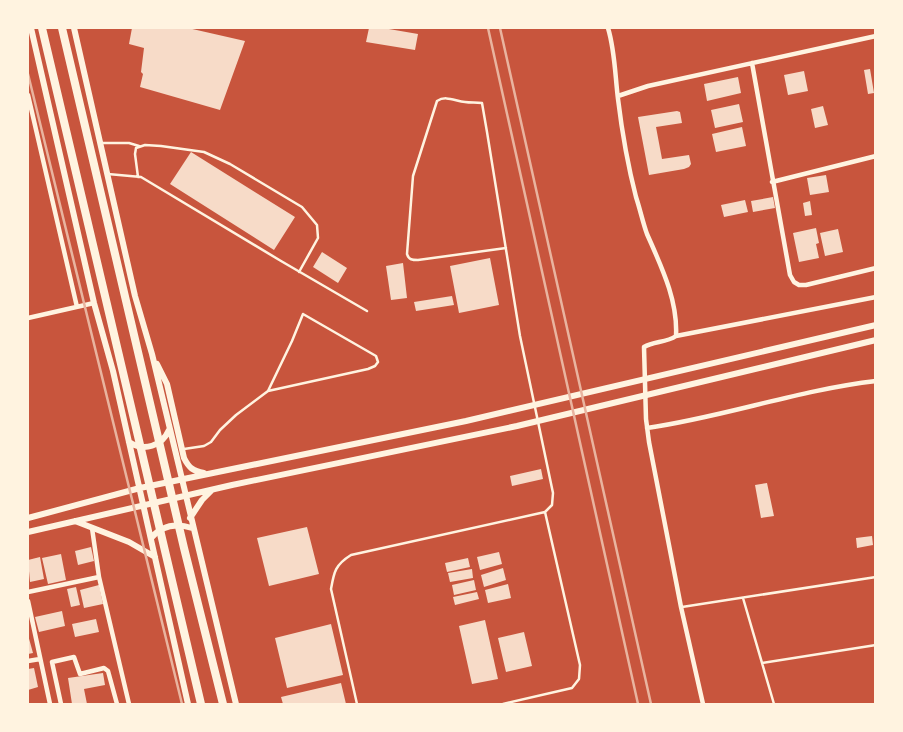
<svg xmlns="http://www.w3.org/2000/svg" width="903" height="732" font-family="'Sofia Sans Condensed',sans-serif">
<style>
.building{fill:#f7dbc8}
.lines{fill:none;stroke-linecap:round;stroke-linejoin:round}
.service{stroke:#fff3e0;stroke-width:2.5}
.minor{stroke:#fff3e0;stroke-width:4.5}
.secondary{stroke:#fff3e0;stroke-width:6}
.trunk{stroke:#fff3e0;stroke-width:8}
.rail{stroke:#e9b49f;stroke-width:2.5}
</style>
<rect width="100%" height="100%" fill="#c8553d"/>
<path class="building" d="M132 28H188L245 41 220 110 140 87 143 74 141 72 144 48 129 44Z
M369 28H383L418 34 415 50 366 42Z
M870 69 874 93 868 94 864 70Z
M804 71 808 91 788 95 784 75Z
M738 77 741 93 707 101 704 84Z
M739 104 743 122 715 128 711 110Z
M823 106 828 125 815 128 811 109Z
M677 111 680 112 682 123 656 127 662 159 689 155 691 164 689 167 684 169 649 175 638 117Z
M742 127 746 146 716 152 712 134Z
M191 152 295 217 274 250 170 184Z
M826 175 829 192 810 195 807 178Z
M773 197 775 208 753 212 751 201Z
M745 200 748 212 724 217 721 205Z
M810 201 812 215 805 216 803 203Z
M816 228 819 243 816 244 819 258 799 262 793 233Z
M838 229 843 252 825 256 820 233Z
M322 252 347 268 338 283 313 267Z
M490 258 499 305 459 313 450 266Z
M403 263 407 298 391 300 386 266Z
M452 296 454 305 416 311 414 302Z
M541 469 543 479 512 486 510 476Z
M767 483 774 516 761 518 755 485Z
M307 527 319 574 269 586 257 538Z
M872 536 873 545 857 548 856 538Z
M91 547 94 561 78 565 75 551Z
M499 552 502 564 480 570 477 557Z
M61 554 66 580 48 584 42 558Z
M40 557 44 579 30 582 28 560Z
M468 558 470 567 447 572 445 563Z
M503 568 506 580 484 587 481 575Z
M472 569 473 578 450 582 448 573Z
M474 580 476 590 454 595 452 585Z
M508 584 511 598 488 603 485 590Z
M99 585 103 604 84 608 80 590Z
M76 587 80 605 71 607 67 589Z
M477 592 479 599 455 605 453 597Z
M62 611 65 626 39 632 35 617Z
M96 619 99 632 75 637 72 624Z
M485 620 498 679 472 684 459 626Z
M331 624 343 675 287 688 275 638Z
M524 632 532 666 506 672 498 638Z
M28 635 33 653 28 654Z
M34 668 38 687 28 690V669Z
M103 673 105 685 84 689 87 704H72L68 678Z
M341 683 346 704H283L281 697Z"/>
<g class="lines">
<path class="service" d="M101 143H129L139 146
M108 174 141 177 281 261 367 311
M138 177 135 154 136 148 145 145 161 146 204 152 230 164 302 207 317 225 318 238 299 272
M184 449 204 446 211 442 220 430 236 415 268 391 292 341 303 314 376 356 378 362 375 366 368 369 268 391
M743 598 774 704
M682 607 876 577
M762 663 876 645
M357 704 331 589C334 572 335 565 351 555L545 512 552 505 553 493 520 336 487 132 482 103C476 102 471 103 465 102 455 101 446 95 437 101L413 176 407 254C409 260 412 260 418 260L506 248
M503 704 572 688 579 679 580 665 545 512"/>
<path class="minor" d="M608 28C615 51 615 75 618 99 622 132 628 166 636 197 640 209 643 223 647 234 661 266 678 300 676 336 666 343 654 341 644 347L646 419 649 442 681 607 703 704
M752 63 790 275 794 282 799 285H806L876 268
M28 95 77 307
M618 96 648 86 876 36
M772 182 876 156
M28 318 94 303
M676 336 876 297
M647 428C724 417 798 390 876 381
M92 528 99 577 129 704
M28 592 99 577
M28 601 50 704
M28 661 40 659
M61 704 52 662 74 657 80 674 104 668 108 671 117 704"/>
<path class="secondary" d="M31 28 94 303 113 371 188 704
M74 28 135 296 152 354 236 704
M157 364 167 384 184 458C189 468 193 471 204 473
M129 442C144 452 162 446 169 430
M28 518 140 488 466 421 876 325
M190 518 202 500 212 490
M75 521 129 542 155 557
M28 532 232 485 517 426 876 340
M151 538C162 525 176 523 192 528"/>
<path class="trunk" d="M42 28 201 704
M62 28 184 548 223 704"/>
<path class="rail" d="M488 28 638 704
M500 28 651 704
M28 74 182 704"/>
</g>
<rect width="903" height="732" fill="none" stroke="#fff3e0" stroke-width="58"/>
</svg>
